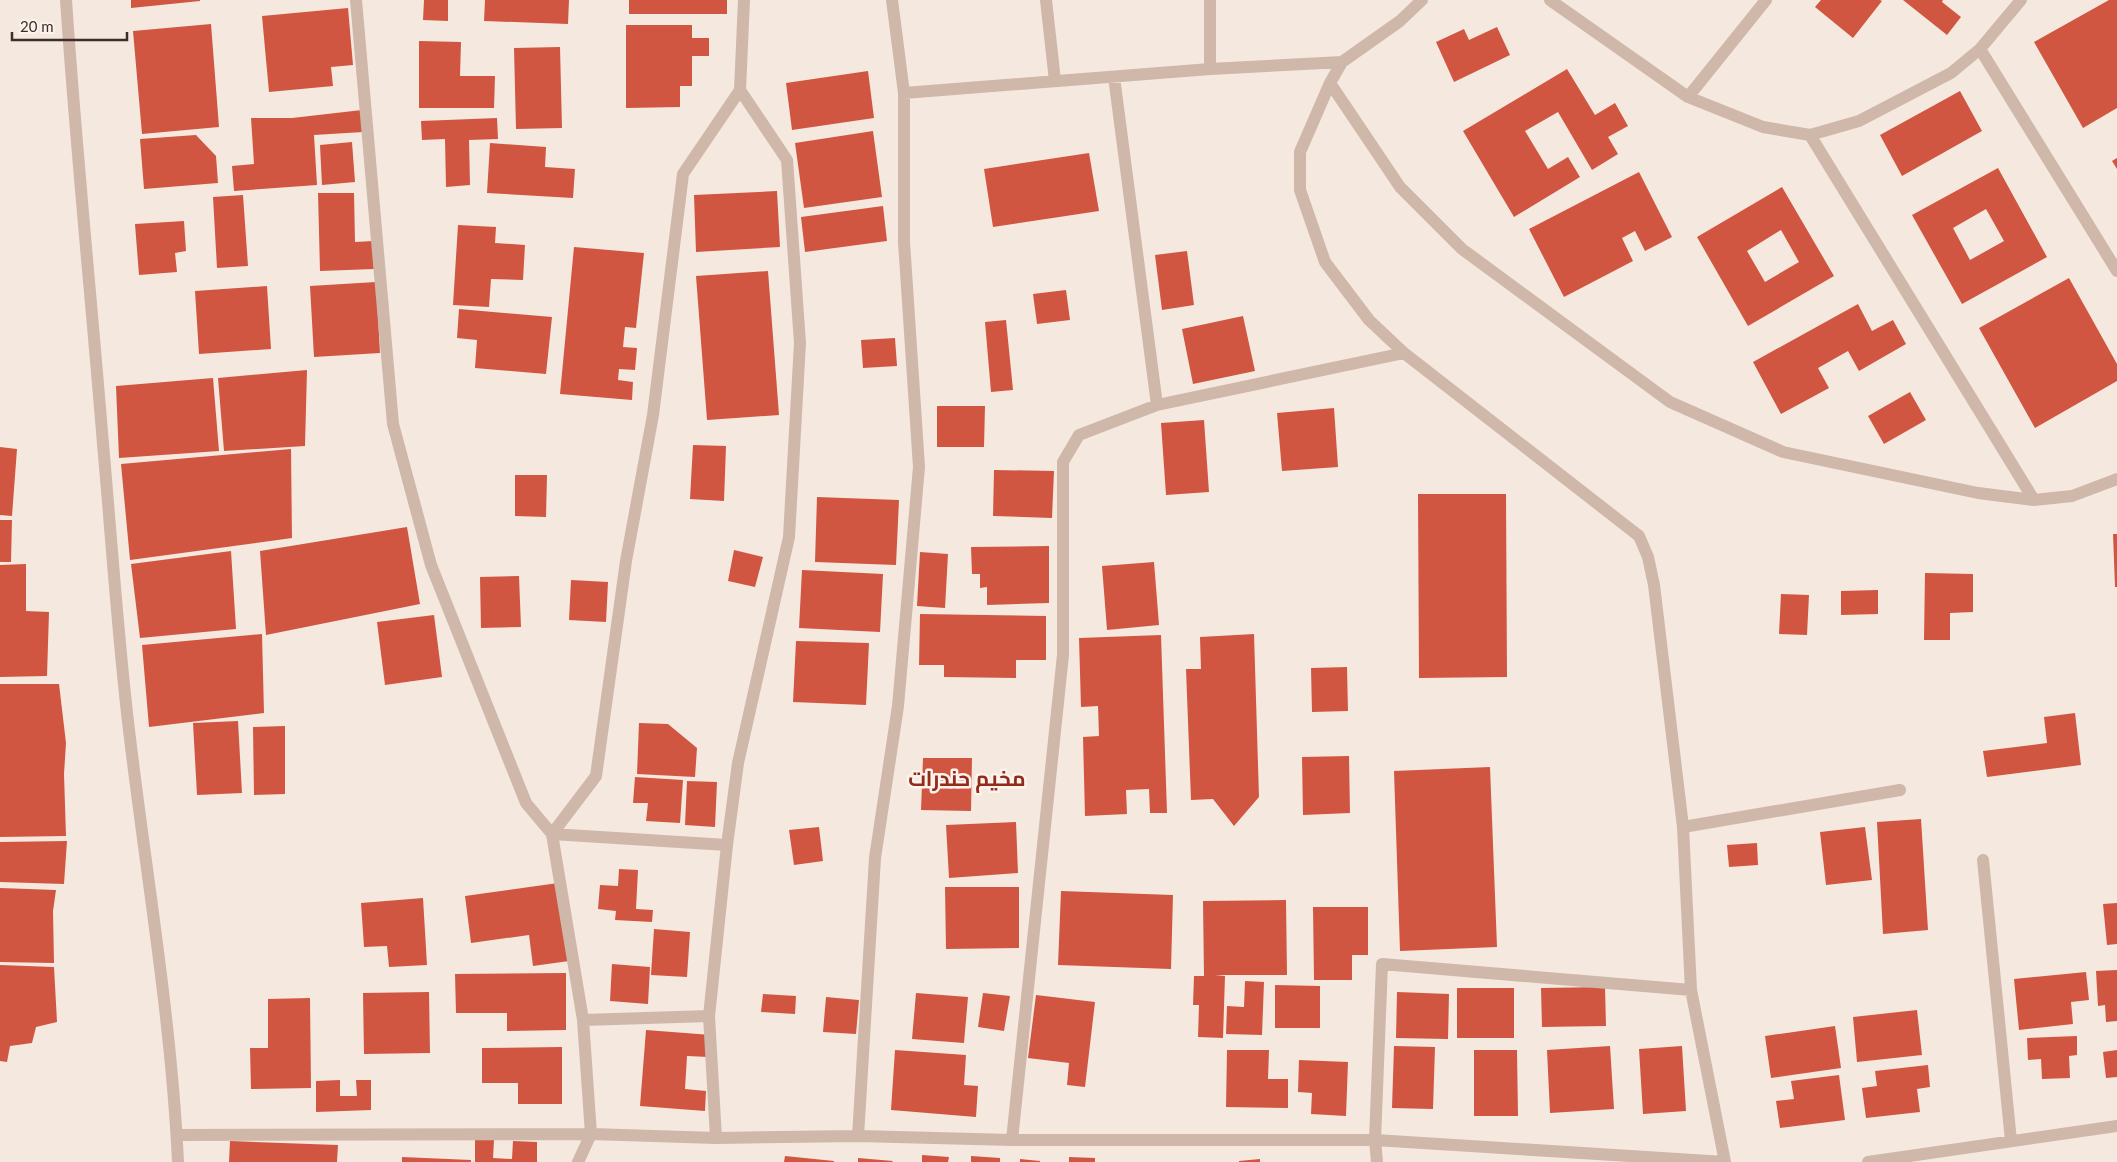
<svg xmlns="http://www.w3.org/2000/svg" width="2117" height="1162" font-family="Lato,Cairo,sans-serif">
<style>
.building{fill:#d15641;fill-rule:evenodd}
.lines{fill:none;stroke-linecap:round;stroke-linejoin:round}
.minor{stroke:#cfb7a9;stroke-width:12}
.labels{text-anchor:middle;stroke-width:5;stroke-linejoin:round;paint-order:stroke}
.district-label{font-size:21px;font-weight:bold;fill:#932b1a;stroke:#fcf3ec}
</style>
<rect width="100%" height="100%" fill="#f5e8df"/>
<path class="building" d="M131 0H200V1L131 8Z
M424 0H448V21L423 20Z
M485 0H569L568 24 484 21Z
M629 0H727V14H629Z
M1821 0H1880L1882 1 1853 38 1815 7Z
M1903 0H1943L1942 2 1961 17 1947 35Z
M2109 0H2117V108L2083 128 2034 42Z
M348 8 353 65 331 67 333 86 269 92 262 16Z
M211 24 219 127 142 134 133 31Z
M626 25H692V38H709V56H692V86H680V107L626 108Z
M1497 27 1510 55 1454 82 1436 42 1464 29 1469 40Z
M419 41 461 42 460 76H495L494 108H419Z
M560 47 562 128 516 129 514 48Z
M1567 69 1595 115 1615 103 1628 126 1608 137 1618 154 1592 170 1558 112 1525 131 1548 169 1568 157 1580 177 1514 217 1463 131Z
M868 71 874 118 792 130 786 83Z
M1960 91 1982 131 1902 176 1880 135Z
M362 110 363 132 314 135 317 185 234 191 232 166 254 164 251 118H292Z
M497 118 498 139 469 140 470 185 446 187 445 139 422 140 421 121Z
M873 131 882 197 804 208 795 143Z
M196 135 216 156 218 183 144 189 140 139Z
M352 142 355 182 322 185 320 145Z
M490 143 546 147 545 167 575 169 573 198 487 193Z
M1089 153 1099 211 993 227 984 169Z
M2117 158V169L2112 161Z
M1998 168 2047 257 1962 304 1912 215ZM1986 209 2004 241 1970 260 1953 228Z
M1639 172 1672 237 1645 251 1635 231 1622 238 1633 261 1564 297 1529 229Z
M1782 187 1834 276 1748 326 1697 237ZM1781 230 1799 262 1765 282 1747 251Z
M777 191 780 247 696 252 694 195Z
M318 193H354L355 242 373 241 374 269 320 271Z
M243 195 248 266 217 268 213 197Z
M883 206 887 241 805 252 801 217Z
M184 221 186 251 175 253 177 272 139 275 135 224Z
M458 225 496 227 495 243 525 245 523 280 491 279 489 307 453 305Z
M574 247 644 253 636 328 625 327 623 347 637 348 635 370 619 369 618 380 633 382 632 400 560 394Z
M1187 251 1194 305 1162 310 1155 255Z
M768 271 779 415 707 420 696 276Z
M2069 278 2117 364V381L2035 428 1979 328Z
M376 282 380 353 314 357 310 286Z
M267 286 271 349 199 354 195 291Z
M1066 290 1070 320 1037 324 1033 294Z
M1858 304 1872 331 1893 320 1906 344 1859 371 1848 351 1818 368 1829 388 1781 414 1753 362Z
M459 309 552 317 546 374 475 368 477 340 457 338Z
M1243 316 1255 371 1193 384 1182 329Z
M1006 320 1013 390 991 392 985 322Z
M895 338 897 366 863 368 861 340Z
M307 370 305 446 224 451 218 378Z
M213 378 219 451 119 458 116 386Z
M1910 392 1926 420 1884 444 1868 416Z
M937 406H985L984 447H937Z
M1334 408 1338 467 1282 471 1277 413Z
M1204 420 1209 492 1166 495 1161 423Z
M693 445 726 446 724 501 690 499Z
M0 447 17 449 12 516 0 515Z
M291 449 292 538 130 560 121 464Z
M994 470 1054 471 1052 518 993 516Z
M515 475H547L546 517 515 516Z
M1418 494H1506L1507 677 1419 678Z
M817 497 899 500 896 565 815 562Z
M0 520H12L11 562H0Z
M407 527 420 604 266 635 260 551Z
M2113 534H2117V587H2115Z
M1049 546V603L987 605V587L980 588V574H972L971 547Z
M734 550 763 557 755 587 728 581Z
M231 551 236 629 140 638 131 564Z
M920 552 948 554 945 608 917 606Z
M1154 562 1159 625 1107 630 1102 566Z
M26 564V611L49 612 47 676 0 677V565Z
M802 570 883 574 880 632 799 628Z
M1925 573 1973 574V612L1950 613V640H1924Z
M519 576 521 627 481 628 480 577Z
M571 580 608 582 606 622 569 620Z
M1878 590V614L1841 615V591Z
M1781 594 1809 595 1807 635 1779 634Z
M920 614 1046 616V660H1016V678L944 677V665H919Z
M434 615 442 677 385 685 377 622Z
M262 634 264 713 149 727 142 645Z
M1254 634 1259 797 1234 826 1213 799 1191 800 1186 669H1201L1200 637Z
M1161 635 1167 813H1150L1149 789 1126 790 1127 814 1085 816 1083 737 1099 736 1098 706 1081 707 1079 638Z
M796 641 869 643 866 705 793 702Z
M1347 667 1348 711 1312 712 1311 668Z
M0 684H59L66 743 64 774 66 836 0 837Z
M2075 713 2081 765 1987 777 1983 751 2047 743 2044 717Z
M238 721 242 793 197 795 193 723Z
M639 723 668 724 697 748 695 777 637 774Z
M285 726V794L254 795 253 727Z
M1349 756 1350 813 1303 815 1302 757Z
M923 758H972L971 811 921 810Z
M1490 767 1497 947 1400 951 1394 771Z
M635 777 683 780 680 823 646 821 648 803H633Z
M687 781 717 782 715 827 685 825Z
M1921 819 1928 930 1883 934 1877 822Z
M1016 822 1018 873 949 878 946 825Z
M819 827 823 861 794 865 789 830Z
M1865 827 1872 880 1826 885 1820 832Z
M67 841 64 884 0 882V842Z
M1757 843 1758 865 1729 867 1727 845Z
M619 869 638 870 636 909 653 910 652 922 615 920 616 911 598 909 600 885 618 886Z
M558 883 569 961 533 966 529 935 471 943 465 896Z
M945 887H1019V948L946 949Z
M0 888 56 890 53 911 54 963 0 962Z
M1061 891 1173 895 1171 969 1058 965Z
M423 898 427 965 389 967 387 946 364 947 361 903Z
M1286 900 1287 975H1215L1225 976 1223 1038 1198 1037 1199 1005H1193L1194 976H1204L1203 901Z
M2117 903V944L2107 945 2103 904Z
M1313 907H1368V955H1352V980H1314Z
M654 929 690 932 687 977 651 975Z
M612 964 650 967 648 1004 610 1001Z
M0 965 54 967 57 1022 36 1027 32 1043 10 1046 7 1062 0 1061Z
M2117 970V1021L2106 1022 2105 1005 2098 1006 2096 971Z
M2086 972 2089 1000 2071 1002 2073 1024 2019 1030 2014 979Z
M566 973V1030L507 1031V1013H456L455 974Z
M1245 981 1264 982 1262 1035 1226 1034 1227 1006 1244 1007Z
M1275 985 1320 986V1028H1275Z
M1605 987 1606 1026 1542 1027 1541 988Z
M1457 988H1514V1038H1457Z
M429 992 430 1053 364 1054 363 993Z
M1397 992 1449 994 1448 1039 1396 1038Z
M916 993 968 997 964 1043 912 1039Z
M983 993 1010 996 1004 1031 978 1027Z
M763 994 796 996 795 1014 761 1012Z
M1036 995 1095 1002 1085 1087 1067 1085 1069 1063 1028 1058Z
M826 997 859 1000 856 1034 823 1032Z
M310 998 311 1088 251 1089 250 1048H268V999Z
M1917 1010 1922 1055 1857 1062 1853 1017Z
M1835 1026 1841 1068 1771 1078 1765 1036Z
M646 1030 711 1035 709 1057 687 1056 685 1089 706 1091 705 1111 640 1106Z
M2077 1036V1055L2069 1056 2070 1078 2042 1079 2041 1059 2028 1060 2027 1038Z
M1394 1046 1435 1047 1433 1109 1392 1108Z
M1610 1046 1614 1109 1550 1113 1547 1050Z
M1682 1046 1686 1111 1643 1114 1639 1049Z
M562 1047V1104H518V1083H482V1048Z
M895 1050 966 1055 964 1085 978 1086 976 1117 891 1110Z
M1227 1050H1269L1268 1079H1288V1108L1226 1107Z
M1474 1050H1517L1518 1116H1474Z
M2117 1050V1077L2106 1078 2103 1052Z
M1299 1060 1348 1062 1346 1116 1311 1114 1312 1093 1298 1092Z
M1928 1065 1930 1087 1917 1089 1920 1112 1866 1118 1862 1088 1877 1086 1875 1071Z
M1839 1075 1845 1120 1780 1128 1776 1101 1794 1099 1791 1081Z
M340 1080V1096H357L356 1080H371V1110L316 1112V1081Z
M475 1139 494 1140 493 1158 512 1159 513 1141 537 1142V1162H475Z
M230 1141 338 1145 337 1162H229Z
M922 1155 949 1157 948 1162H922Z
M785 1156 834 1161V1162H784Z
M971 1156 1000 1158V1162H971Z
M402 1157 471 1160V1162H402Z
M1069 1157 1095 1158V1162H1069Z
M858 1158 893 1161 892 1162H858Z
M1020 1159 1040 1161V1162H1020Z
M1260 1159V1162H1239V1161Z"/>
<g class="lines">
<path class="minor" d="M66 0C76 148 91 296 103 444 111 534 117 624 127 713 144 863 171 1012 178 1162
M356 0 393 424 431 565 526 803 552 834 583 1020 591 1134 578 1162
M1046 0 1055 81
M1422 0 1400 21 1342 62 1330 83 1300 152V190L1325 262 1369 320 1404 353 1639 536 1648 557 1654 585 1683 827 1691 990 1725 1162
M1550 0 1688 97 1763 127 1810 135 1859 121 1951 73 1980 49 2021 0
M1980 49 2117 271
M1210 69V0
M1114 77 1157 405
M1330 83 1400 187 1462 249 1670 402 1783 452 1978 493 2034 500 2072 496 2117 479
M904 93 1210 69 1342 62
M1688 97 1766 0
M1810 135 2034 500
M1683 827 1900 790
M552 834 596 776 626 561 653 415 683 174 740 90
M552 834 727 845
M1983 860 2011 1141
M583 1020 709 1016
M177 1135 591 1134 716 1138 858 1136 1012 1140H1375L1725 1162
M858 1136 875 858 898 706 919 467 904 242V93L892 0
M716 1138 709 1016 727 845 738 763 789 537 800 343 787 160 740 90 744 0
M1012 1140 1063 655V462L1079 435 1157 405 1404 353
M1377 1162 1375 1140 1382 964 1691 990
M1868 1162 2117 1126"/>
</g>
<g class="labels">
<g class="district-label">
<text x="967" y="786">مخيم حندرات</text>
</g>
</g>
<path d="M12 32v8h115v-8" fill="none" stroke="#3c2d29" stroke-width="2.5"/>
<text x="20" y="32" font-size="15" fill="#3c2d29" stroke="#fcf3ec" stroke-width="4" paint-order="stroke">20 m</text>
</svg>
